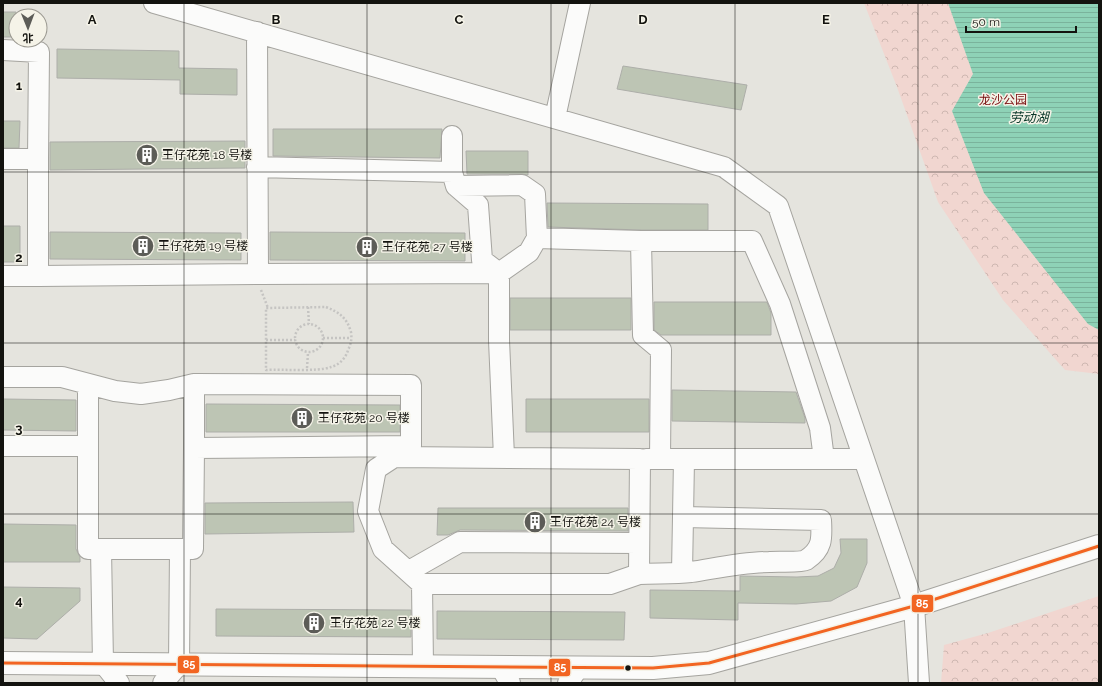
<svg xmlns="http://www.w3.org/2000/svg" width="1102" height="686" font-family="Raleway,'Noto Sans SC',sans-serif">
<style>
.park{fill:url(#park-crowns)}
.water{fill:url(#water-rules)}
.building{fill:#bdc5b4;stroke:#adaea9}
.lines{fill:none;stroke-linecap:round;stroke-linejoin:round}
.minor-casing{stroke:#a5a49f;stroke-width:22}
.major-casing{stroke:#a5a49f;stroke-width:24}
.path{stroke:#c5c4c2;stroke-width:2.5;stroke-dasharray:2 2;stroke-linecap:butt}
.minor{stroke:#fbfbfa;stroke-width:20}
.major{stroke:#fbfbfa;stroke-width:22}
.bus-1-casing{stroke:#f5f3e8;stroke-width:6}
.bus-1{stroke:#f26522;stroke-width:3}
.grid{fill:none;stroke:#13130f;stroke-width:1;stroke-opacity:0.55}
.bus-dot{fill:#13130f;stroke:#f5f3e8;stroke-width:1.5}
.labels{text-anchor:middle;stroke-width:3;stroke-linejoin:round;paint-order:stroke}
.park-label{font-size:12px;fill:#7a1111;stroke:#f5f3e8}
.poi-label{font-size:12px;fill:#13130f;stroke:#f5f3e8;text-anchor:start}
.water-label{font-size:13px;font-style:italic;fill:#0a3829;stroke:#f5f3e8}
.grid-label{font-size:13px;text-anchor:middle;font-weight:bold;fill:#13130f;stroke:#f5f3e8;stroke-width:3;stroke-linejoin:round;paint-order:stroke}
.line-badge{stroke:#f5f3e8;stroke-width:1.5}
.badge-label{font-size:11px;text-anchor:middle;font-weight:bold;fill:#fff}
</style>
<defs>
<pattern id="park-crowns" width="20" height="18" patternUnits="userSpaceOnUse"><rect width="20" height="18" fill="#f1d6d0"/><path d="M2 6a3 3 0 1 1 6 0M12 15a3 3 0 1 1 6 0" fill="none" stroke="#ceb7b1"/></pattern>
<pattern id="water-rules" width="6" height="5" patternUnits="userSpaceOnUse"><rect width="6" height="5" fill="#8ed2b7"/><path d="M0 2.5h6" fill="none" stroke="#7ab39c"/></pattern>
</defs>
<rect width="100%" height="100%" fill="#e5e4de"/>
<path class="park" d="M864 3H1099V374L1065 370 1003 300 938 202 897 87Z
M1099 596V683H941L944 645 988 633Z"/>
<path class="water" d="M948 3H1099V330L1088 324 984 193 952 111 973 74Z"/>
<path class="building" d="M3 12H16V37H3Z
M57 49 179 51V68L237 69V95L180 94V80L57 78Z
M623 66 747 85 741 110 617 89Z
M3 121H20L19 148H3Z
M273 129H442L440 158 273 156Z
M245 141V168L50 170V142Z
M466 151H528V175L522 174H467Z
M547 203 708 204V230H641L548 227Z
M3 226H20V262H3Z
M50 232 241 233V260L50 259Z
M270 232 465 233V261L270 260Z
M510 298H631V330H510Z
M654 302H767L771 313V335H661L654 330Z
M672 390 796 392 805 418V423L672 421Z
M3 399 76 400V431L3 430Z
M526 399H649V432H526Z
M206 404 400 405V432H206Z
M353 502 354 532 205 534V503Z
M438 508H628V531L460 530 448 535H437Z
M3 524 76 525V549L80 557V562H3Z
M840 539H867V563L857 587 831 601 796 604 738 603V620L650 618V590L740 591V576L797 577 818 576 834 568 841 553Z
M3 587 80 588V601L37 639 3 638Z
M216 609 411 610V637L216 636Z
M437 611 625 612 624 640 437 639Z"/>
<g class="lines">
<g class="minor-casing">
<path id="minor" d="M154 3 724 167 778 206 914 606 919 683
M257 32 258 274 499 273 529 252 537 238 535 194 522 185 456 186
M3 50 39 52 38 159H3
M555 118 580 3
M452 136V172L456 186 478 205 482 260 499 273V340L504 457
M257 167 452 172
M537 238 641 241 643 335 661 350 660 459
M641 241H752L780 304 820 428 824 459
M3 276H38V159
M38 276 258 274
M3 377H62L115 391 141 394 169 390 194 384V448L411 446
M194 384 411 385V446L376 469 368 511 383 549 422 584 423 666
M3 446H88V384
M88 446V549H101L103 663 119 683
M395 457 640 459 639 574 610 584H422
M646 459H864
M683 517 684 459
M101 549H180
M409 571 460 542 639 543
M639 574C656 573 674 574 691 572 717 568 743 562 770 562 777 561 800 563 806 560 823 549 822 538 821 520L683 517 682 572
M501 667 510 683
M163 683 179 664 180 549H193L194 448
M568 683 578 668"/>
</g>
<g class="major-casing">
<path id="major" d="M3 663 653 668 709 663 914 606 1099 546"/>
</g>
<path class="path" d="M261 290 268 308
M308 307 309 324
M326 307C339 312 347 318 351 332 352 339 351 344 348 350 346 358 339 365 331 367 317 372 282 369 266 370V308Z
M295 338a14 14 0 1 1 28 0a14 14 0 1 1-28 0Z
M323 338H351
M266 340H295
M307 368 308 353"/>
<use href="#minor" class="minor"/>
<use href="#major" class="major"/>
<g class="bus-1-casing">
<path id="bus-1" d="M3 663 653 668 709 663 914 606 1099 546"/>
</g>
<use href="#bus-1" class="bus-1"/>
</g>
<path class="grid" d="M184 3V683M367 3V683M551 3V683M735 3V683M918 3V683M3 172H1099M3 343H1099M3 514H1099"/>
<defs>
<g id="building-disc" transform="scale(1.15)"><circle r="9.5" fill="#5c5c57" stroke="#f5f3e8"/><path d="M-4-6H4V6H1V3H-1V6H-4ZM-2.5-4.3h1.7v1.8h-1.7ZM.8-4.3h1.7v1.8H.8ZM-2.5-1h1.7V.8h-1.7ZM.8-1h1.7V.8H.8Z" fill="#fff"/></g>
</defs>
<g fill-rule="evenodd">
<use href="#building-disc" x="147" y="155"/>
<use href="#building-disc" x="143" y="246"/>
<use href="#building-disc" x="367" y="247"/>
<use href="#building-disc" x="302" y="418"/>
<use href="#building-disc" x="535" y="522"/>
<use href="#building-disc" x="314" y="623"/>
</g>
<circle class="bus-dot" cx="628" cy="668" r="3.5"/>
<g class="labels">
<g class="park-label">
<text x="1003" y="104">龙沙公园</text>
</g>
<g class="poi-label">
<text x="162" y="159">王仔花苑 18 号楼</text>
<text x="158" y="250">王仔花苑 19 号楼</text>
<text x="382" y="251">王仔花苑 27 号楼</text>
<text x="318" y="422">王仔花苑 20 号楼</text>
<text x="550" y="526">王仔花苑 24 号楼</text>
<text x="330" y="627">王仔花苑 22 号楼</text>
</g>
<g class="water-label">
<text x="1029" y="122">劳动湖</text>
</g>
</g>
<g class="grid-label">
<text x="92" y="24">A</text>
<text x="276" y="24">B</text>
<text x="459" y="24">C</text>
<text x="643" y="24">D</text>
<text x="826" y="24">E</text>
<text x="19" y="90">1</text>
<text x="19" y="262">2</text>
<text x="19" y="433">3</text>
<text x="19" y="605">4</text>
</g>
<g class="line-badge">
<rect x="911" y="594" width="23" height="19" rx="4" fill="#f26522"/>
<rect x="177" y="655" width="23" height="19" rx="4" fill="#f26522"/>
<rect x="548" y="658" width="23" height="19" rx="4" fill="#f26522"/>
</g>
<g class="badge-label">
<text x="922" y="607">85</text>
<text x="189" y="668">85</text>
<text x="560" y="671">85</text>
</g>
<rect width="1102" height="686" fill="none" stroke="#13130f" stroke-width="8"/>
<g transform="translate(28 28) rotate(179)"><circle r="19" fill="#f5f3e8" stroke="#9b9991"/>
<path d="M0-3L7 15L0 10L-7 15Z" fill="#5c5c57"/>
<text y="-6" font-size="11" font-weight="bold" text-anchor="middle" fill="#13130f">北</text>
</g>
<path d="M966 26v6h110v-6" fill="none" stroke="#13130f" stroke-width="2"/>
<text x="972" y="26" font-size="12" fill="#13130f" stroke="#f5f3e8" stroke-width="3" paint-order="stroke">50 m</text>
</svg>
